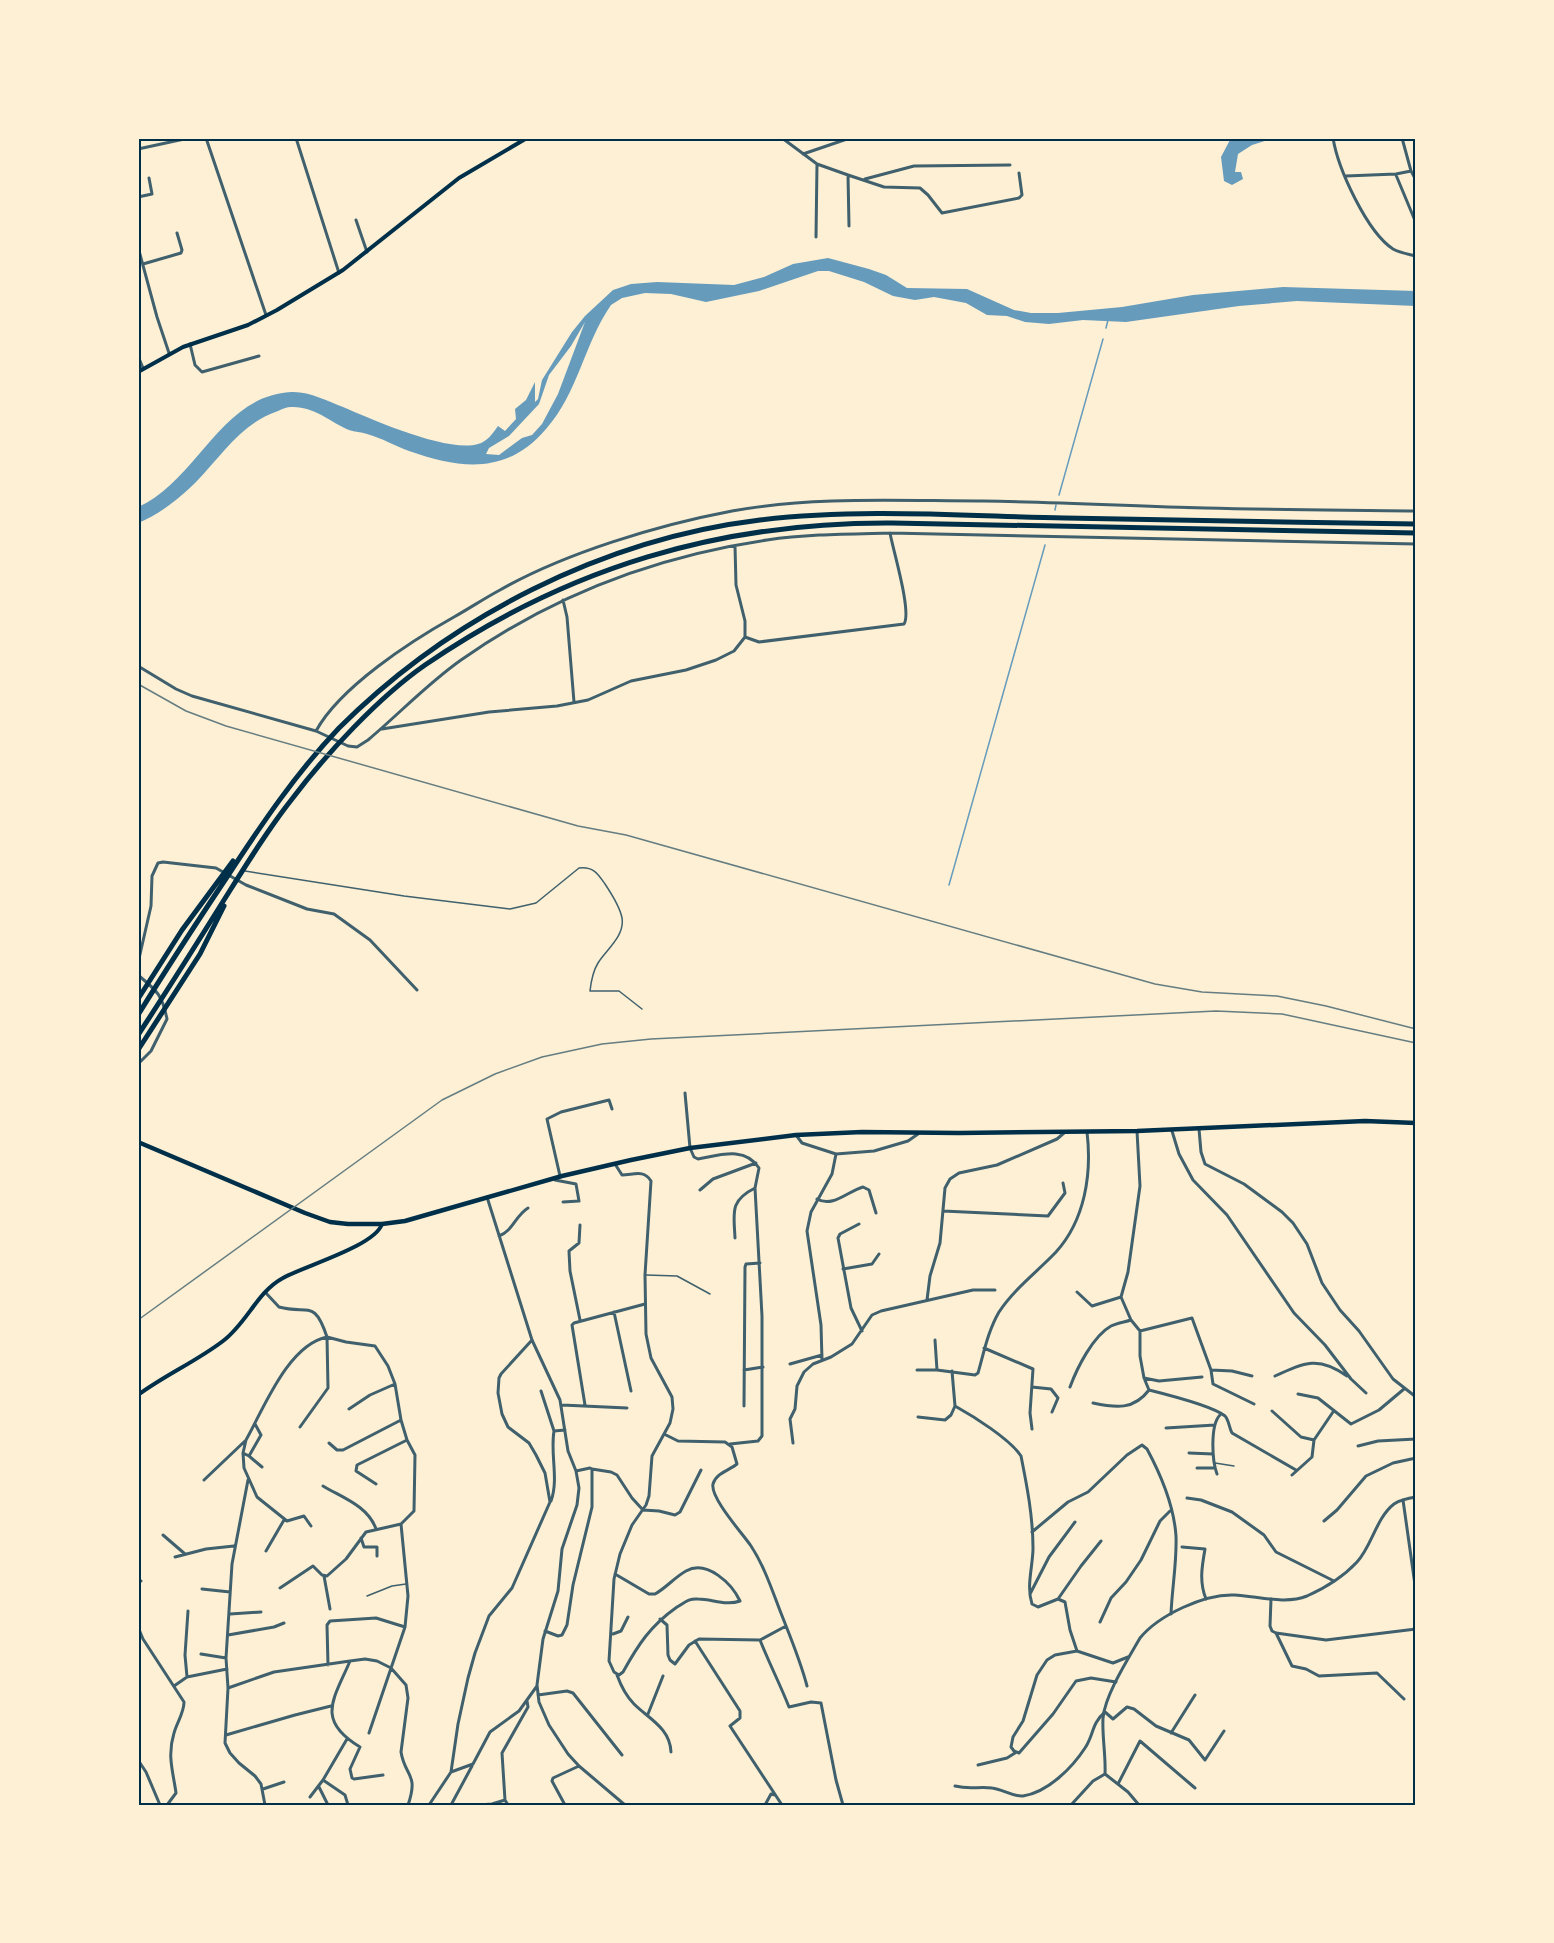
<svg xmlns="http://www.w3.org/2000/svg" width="1554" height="1943" font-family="Spectral,serif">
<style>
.water{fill:#669bbc;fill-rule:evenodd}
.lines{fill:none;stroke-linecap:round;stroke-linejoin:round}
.stream{stroke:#669bbc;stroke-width:1.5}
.service{stroke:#3f606c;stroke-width:1.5}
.minor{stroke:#3f606c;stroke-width:3}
.tertiary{stroke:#3f606c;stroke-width:3}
.secondary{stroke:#003049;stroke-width:4}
.primary{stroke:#003049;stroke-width:4.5}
.motorway{stroke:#003049;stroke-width:5}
.rail{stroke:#657d81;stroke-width:1.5}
.neatline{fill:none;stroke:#003049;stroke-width:2}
</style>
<rect width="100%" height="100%" fill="#fdf0d5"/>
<path class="water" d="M1231 138H1267L1268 140 1252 145 1238 154 1235 172H1241L1243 179 1232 185 1224 181 1221 157Z
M828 258 869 269 886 275 907 288 967 289 1014 310 1031 313H1058L1122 307 1193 295 1283 287 1416 291V306L1297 301 1239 306 1126 322 1083 320 1049 324 1025 322 1007 316 987 315 966 303 934 297 915 300 893 296 864 282 829 271H818L759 291 706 302 671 294 645 293 622 298 611 305C584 344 578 393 546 429 507 475 461 469 409 451 395 446 382 438 367 434 361 432 355 432 349 430 330 422 314 406 291 407 287 407 282 409 278 411 242 423 222 455 197 481 181 497 159 515 138 523V507C197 481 220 396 291 392 309 391 327 401 343 407 373 420 448 453 478 444 487 442 493 433 498 426L505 431 516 419 515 409 526 400 535 382V402L538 399 542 380 572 332 585 316 613 290 631 284 657 282 734 285 764 277 793 264ZM585 322 558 394 542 424 532 435 522 438 499 455 486 454 489 448 509 436 539 404 549 375 571 346Z"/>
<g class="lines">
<path class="stream" d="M1106 328 1108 320
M1059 495 1103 339
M1055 510 1056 505
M949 885 1045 545"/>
<path class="service" d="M245 871 404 896 510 909 536 903 579 868C593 866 598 874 605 884 611 893 620 907 622 918 625 936 606 950 598 963 593 971 591 982 590 991H619L642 1009
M646 1275 677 1276 710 1294
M1215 1463 1234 1466
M367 1596 392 1586 406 1584"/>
<path class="minor" d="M206 138 266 315
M296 138 339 273
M782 138 817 164 848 175 884 187 920 188 928 195 942 213 1019 198 1022 195 1019 173
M1333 138C1338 169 1367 232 1393 249 1400 253 1408 254 1416 256
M138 149 189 138
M803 154 850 138
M1411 171 1416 180
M848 175 849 226
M1396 175 1416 223
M1346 176 1396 174 1411 171 1402 138
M865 179 914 166 1010 165
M138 197 152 194 149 178
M356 220 367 252
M816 237 817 164
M138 247 157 317 169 353
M143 264 181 253 182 250 177 233
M190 344 195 365 202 372 259 356
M138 356 143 368
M735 546 736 585 745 621V637
M563 600 567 617 574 702
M138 666 176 689 192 696 316 731 348 746 357 747 368 740C399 714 427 684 461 660 552 596 657 556 767 540 807 534 849 534 890 533L1416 544
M382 729 489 712 557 706 588 700 631 681 686 670 716 660 734 651 745 637 759 642 904 624C912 612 893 550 890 533
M316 731C340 687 411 641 454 617 470 608 485 598 500 590 565 553 658 525 732 511 814 496 900 501 983 501 1057 502 1131 506 1205 508 1275 510 1346 510 1416 511
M138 963 151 906 152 876 158 863 163 862 216 868 246 885 307 909 334 914 370 940 417 990
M138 975C157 991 162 994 167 1019L151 1051 138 1064
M685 1093 690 1148 694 1157 698 1159C720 1155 745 1146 759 1168L755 1188 762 1316V1436L758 1441 730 1444
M1172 1131 1179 1154 1193 1180 1227 1215 1294 1313 1325 1345 1351 1379 1366 1393
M796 1135 802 1143 836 1154
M836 1154 874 1151 908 1141 918 1134
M615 1164 622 1175C633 1175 644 1169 651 1181L645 1275 646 1334 651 1358 672 1397 673 1409 670 1423 652 1456 649 1496 646 1505 632 1525 620 1554 614 1579 609 1661 614 1672 619 1675 623 1672C638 1645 650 1626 677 1607 684 1603 689 1598 698 1599 712 1599 726 1606 740 1601 732 1584 707 1559 686 1571 675 1577 666 1588 655 1594H649L615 1574
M560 1176 547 1119 561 1112 609 1100 612 1109
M555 1180 576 1184 579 1201 563 1202
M700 1190 713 1179 756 1163
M487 1197 532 1340 560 1400 568 1451 576 1471 579 1488 577 1505 562 1549 558 1591 543 1639 537 1685 539 1702 549 1725 568 1754 579 1766 625 1805
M817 1199C833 1208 848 1191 863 1187L869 1190 876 1213
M943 1211 1048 1216 1065 1193 1063 1183
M859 1224 840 1234 838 1238 851 1308 862 1331
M580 1225 579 1243 569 1251 570 1271 580 1320
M499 1236C513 1231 515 1216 528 1208
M735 1238C734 1213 729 1201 755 1188
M843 1269 872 1264 879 1254
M265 1292 279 1307C308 1315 314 1298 327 1337L346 1342 375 1346 388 1366 395 1384 401 1420 407 1440 415 1455 414 1511 401 1524 408 1596 405 1627 369 1733
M1077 1292 1092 1306 1121 1297
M927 1300 930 1276 940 1243 945 1188 950 1179 959 1173 997 1165 1057 1139 1064 1133
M614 1312 631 1391
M1140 1331 1192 1318 1211 1370 1213 1384 1254 1404
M935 1340 937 1370
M984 1348 1033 1369 1030 1413 1032 1429
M822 1360 821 1325 807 1231 811 1212 832 1174 836 1154
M790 1364 822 1355
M744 1370 763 1367
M917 1370H937L975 1375 978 1373C984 1352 988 1331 999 1312 1014 1289 1037 1272 1056 1252 1085 1220 1092 1174 1087 1132
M1211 1370 1232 1371 1252 1376
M952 1371 955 1406C973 1416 1010 1439 1021 1456 1027 1486 1033 1517 1033 1548 1033 1566 1026 1586 1032 1604L1038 1607 1058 1599 1065 1602 1070 1630 1077 1651 1113 1663 1128 1657
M1275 1376C1305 1362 1319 1356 1347 1376
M1144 1378 1159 1381 1202 1377
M1032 1387 1051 1389 1058 1398 1052 1412
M1070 1387C1077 1368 1093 1336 1111 1326 1117 1323 1125 1322 1131 1320
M1149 1390C1165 1394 1213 1406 1225 1416 1229 1420 1229 1428 1232 1433L1296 1470
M541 1391 554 1431
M1298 1394 1318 1398 1351 1424 1379 1410 1404 1389
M1093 1403C1116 1408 1134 1410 1149 1390L1144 1378 1140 1356V1331L1131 1320 1121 1297 1128 1272 1140 1186 1137 1131
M562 1405 627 1408
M585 1405 572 1325 574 1323 645 1304
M744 1406 745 1267 746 1264 760 1263
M349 1409 370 1395 395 1384
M1272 1411 1301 1437 1314 1440
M918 1417 945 1420 951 1415 955 1406
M300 1427 328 1388 327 1337C288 1345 264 1408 246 1440L243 1453 244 1468 257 1497 287 1521 304 1516 311 1526
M1166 1428 1215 1425
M664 1434 678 1441 725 1442 732 1447 737 1464C730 1470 716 1473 713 1484 710 1498 743 1534 751 1546 763 1564 771 1587 779 1608 789 1634 800 1659 807 1686
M329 1443 337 1450H343L401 1420
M793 1443 790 1419 795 1409 797 1386 804 1372 813 1364 831 1357 852 1344 872 1315 881 1311 973 1290H995
M1358 1446 1378 1441 1416 1439
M243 1453 249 1456 262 1467
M1189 1453 1213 1454
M249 1456 261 1435 255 1424
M1197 1468H1215
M592 1469 611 1472 617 1475 632 1498 643 1510 659 1511 675 1515 680 1512 701 1470
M1217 1474C1212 1461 1210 1425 1220 1415
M1292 1475 1312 1457 1314 1440 1333 1412
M204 1480 245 1441
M248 1480 232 1564 226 1658 228 1688 225 1743 230 1753 239 1763 255 1776 261 1784 265 1805
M376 1484 356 1471 357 1465 407 1440
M323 1486C343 1498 368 1506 376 1529
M1187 1498 1201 1500 1232 1512 1264 1535 1276 1552 1334 1581
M1403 1500 1416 1592
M551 1501C559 1479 550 1454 554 1431L565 1430
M1324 1521 1337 1510 1366 1476 1393 1463 1416 1458
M1032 1532 1068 1502 1088 1492 1127 1455 1142 1445 1147 1449C1161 1475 1174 1506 1176 1536 1177 1562 1172 1588 1171 1614
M163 1535 185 1554
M361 1538 364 1547H377V1556
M1182 1547 1205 1549C1202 1566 1199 1582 1206 1599
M266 1551 284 1520
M175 1557 206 1549 234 1546
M324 1576 330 1609
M138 1582 141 1581
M280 1588 313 1566 322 1575 327 1576 346 1559 366 1532 401 1524
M202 1589 230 1592
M1030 1594 1049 1557 1075 1522
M1058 1599 1081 1566 1101 1541
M1271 1599 1270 1626 1272 1631 1276 1633 1326 1640 1416 1629
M230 1614 261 1612
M660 1619 667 1625 668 1655 670 1660 675 1664 689 1645 699 1639 760 1640 786 1626
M1100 1622 1111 1598 1126 1582 1141 1560 1160 1521 1170 1511
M138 1627 143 1639 184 1702C184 1713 177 1722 174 1733 167 1756 173 1771 176 1793L167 1805
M545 1631 558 1636 562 1635 567 1625 573 1585 592 1507V1469L590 1468 576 1471
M1276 1633 1292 1666 1306 1669 1319 1676 1377 1673 1404 1699
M613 1634 621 1631 628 1617
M228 1635 274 1627 284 1623
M760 1640C769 1663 780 1684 789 1707L811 1702 821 1703 836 1780 843 1805
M695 1641 740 1711V1718L730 1726 782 1805
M1077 1651 1055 1655 1047 1660 1037 1675 1023 1721 1013 1737 1011 1747 1014 1751 1019 1753 1053 1714 1076 1681 1091 1678 1116 1682
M201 1654 226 1658
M350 1661C334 1699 315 1720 360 1747L350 1769 352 1778 354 1779 383 1775
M328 1665 327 1625 330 1621 376 1618 405 1627
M617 1675C621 1686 626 1696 634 1704 649 1719 670 1728 671 1752
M187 1677 185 1655 188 1611
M174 1686 187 1677 227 1669
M228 1688 274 1672 350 1661 365 1659 377 1661 391 1668 406 1685 408 1698 401 1752C405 1777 419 1773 408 1805
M538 1695 567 1691 573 1693 622 1755
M648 1714 663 1676
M1171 1733 1195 1695
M226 1735 295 1715 331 1706
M347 1739 323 1780 345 1795 348 1805
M138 1760 146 1772 160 1805
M978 1765 1007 1758 1015 1753
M451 1772 473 1764 490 1732 519 1711 537 1686
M1105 1774 1128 1792 1139 1805
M1118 1784 1140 1741 1195 1788
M955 1786C971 1790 978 1786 992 1788 1002 1789 1013 1797 1023 1796 1048 1792 1072 1768 1085 1748 1094 1735 1091 1724 1105 1712L1113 1719 1127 1707 1134 1709 1156 1726 1189 1740 1205 1760 1224 1731
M319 1787 328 1805
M263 1789 284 1782
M310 1797 323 1780
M505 1800 508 1805
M429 1805 451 1772 458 1724 468 1678 475 1653 489 1616 512 1588 550 1502 545 1473 536 1455 529 1443 508 1427 502 1414 498 1393 499 1378 501 1374 532 1340
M451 1805 472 1766
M479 1805 492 1804 505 1800 502 1753 528 1707 527 1701
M565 1805 552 1781 553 1778 579 1766
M765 1805 771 1794 775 1795"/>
<path class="tertiary" d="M1199 1129 1201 1152 1205 1164 1244 1184 1282 1212 1293 1223 1307 1244 1322 1283 1340 1310 1359 1331 1393 1379 1416 1397
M1071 1805 1093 1781 1105 1774C1106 1756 1102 1737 1103 1718 1105 1695 1128 1659 1140 1638 1159 1615 1204 1594 1234 1595 1257 1596 1285 1605 1307 1596 1325 1588 1344 1576 1357 1562 1372 1546 1376 1518 1394 1504 1400 1500 1409 1498 1416 1497"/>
<path class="secondary" d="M138 372 183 347 248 325 277 310 343 270 459 178 527 138
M138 1395C165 1375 197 1361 223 1341 247 1323 257 1292 283 1278 304 1266 375 1246 382 1224"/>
<path class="primary" d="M138 1142 305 1213 330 1222 348 1224H382L405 1221 562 1176 631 1160 690 1148 796 1135 862 1132 959 1133 1137 1131 1365 1121 1416 1123"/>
<path class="motorway" d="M138 999 182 930 233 861
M138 1015C167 968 197 922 227 877 261 825 296 773 339 728 450 617 603 539 760 520 861 508 964 516 1065 518 1182 521 1299 522 1416 524
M138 1035C169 988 199 940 229 892 249 860 269 828 292 799 326 754 379 697 425 665 568 567 720 522 892 523L1416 533
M138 1050 200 954 224 906"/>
<path class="rail" d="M138 684 186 711 226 726 578 826 626 835 1155 984 1202 992 1277 996 1326 1006 1416 1029
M138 1320 442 1100 495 1074 542 1057 602 1044 651 1039 1216 1011 1282 1014 1416 1043"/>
</g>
<rect width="1554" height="1943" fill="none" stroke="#fdf0d5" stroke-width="279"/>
<rect x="140" y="140" width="1274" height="1664" class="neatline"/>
</svg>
